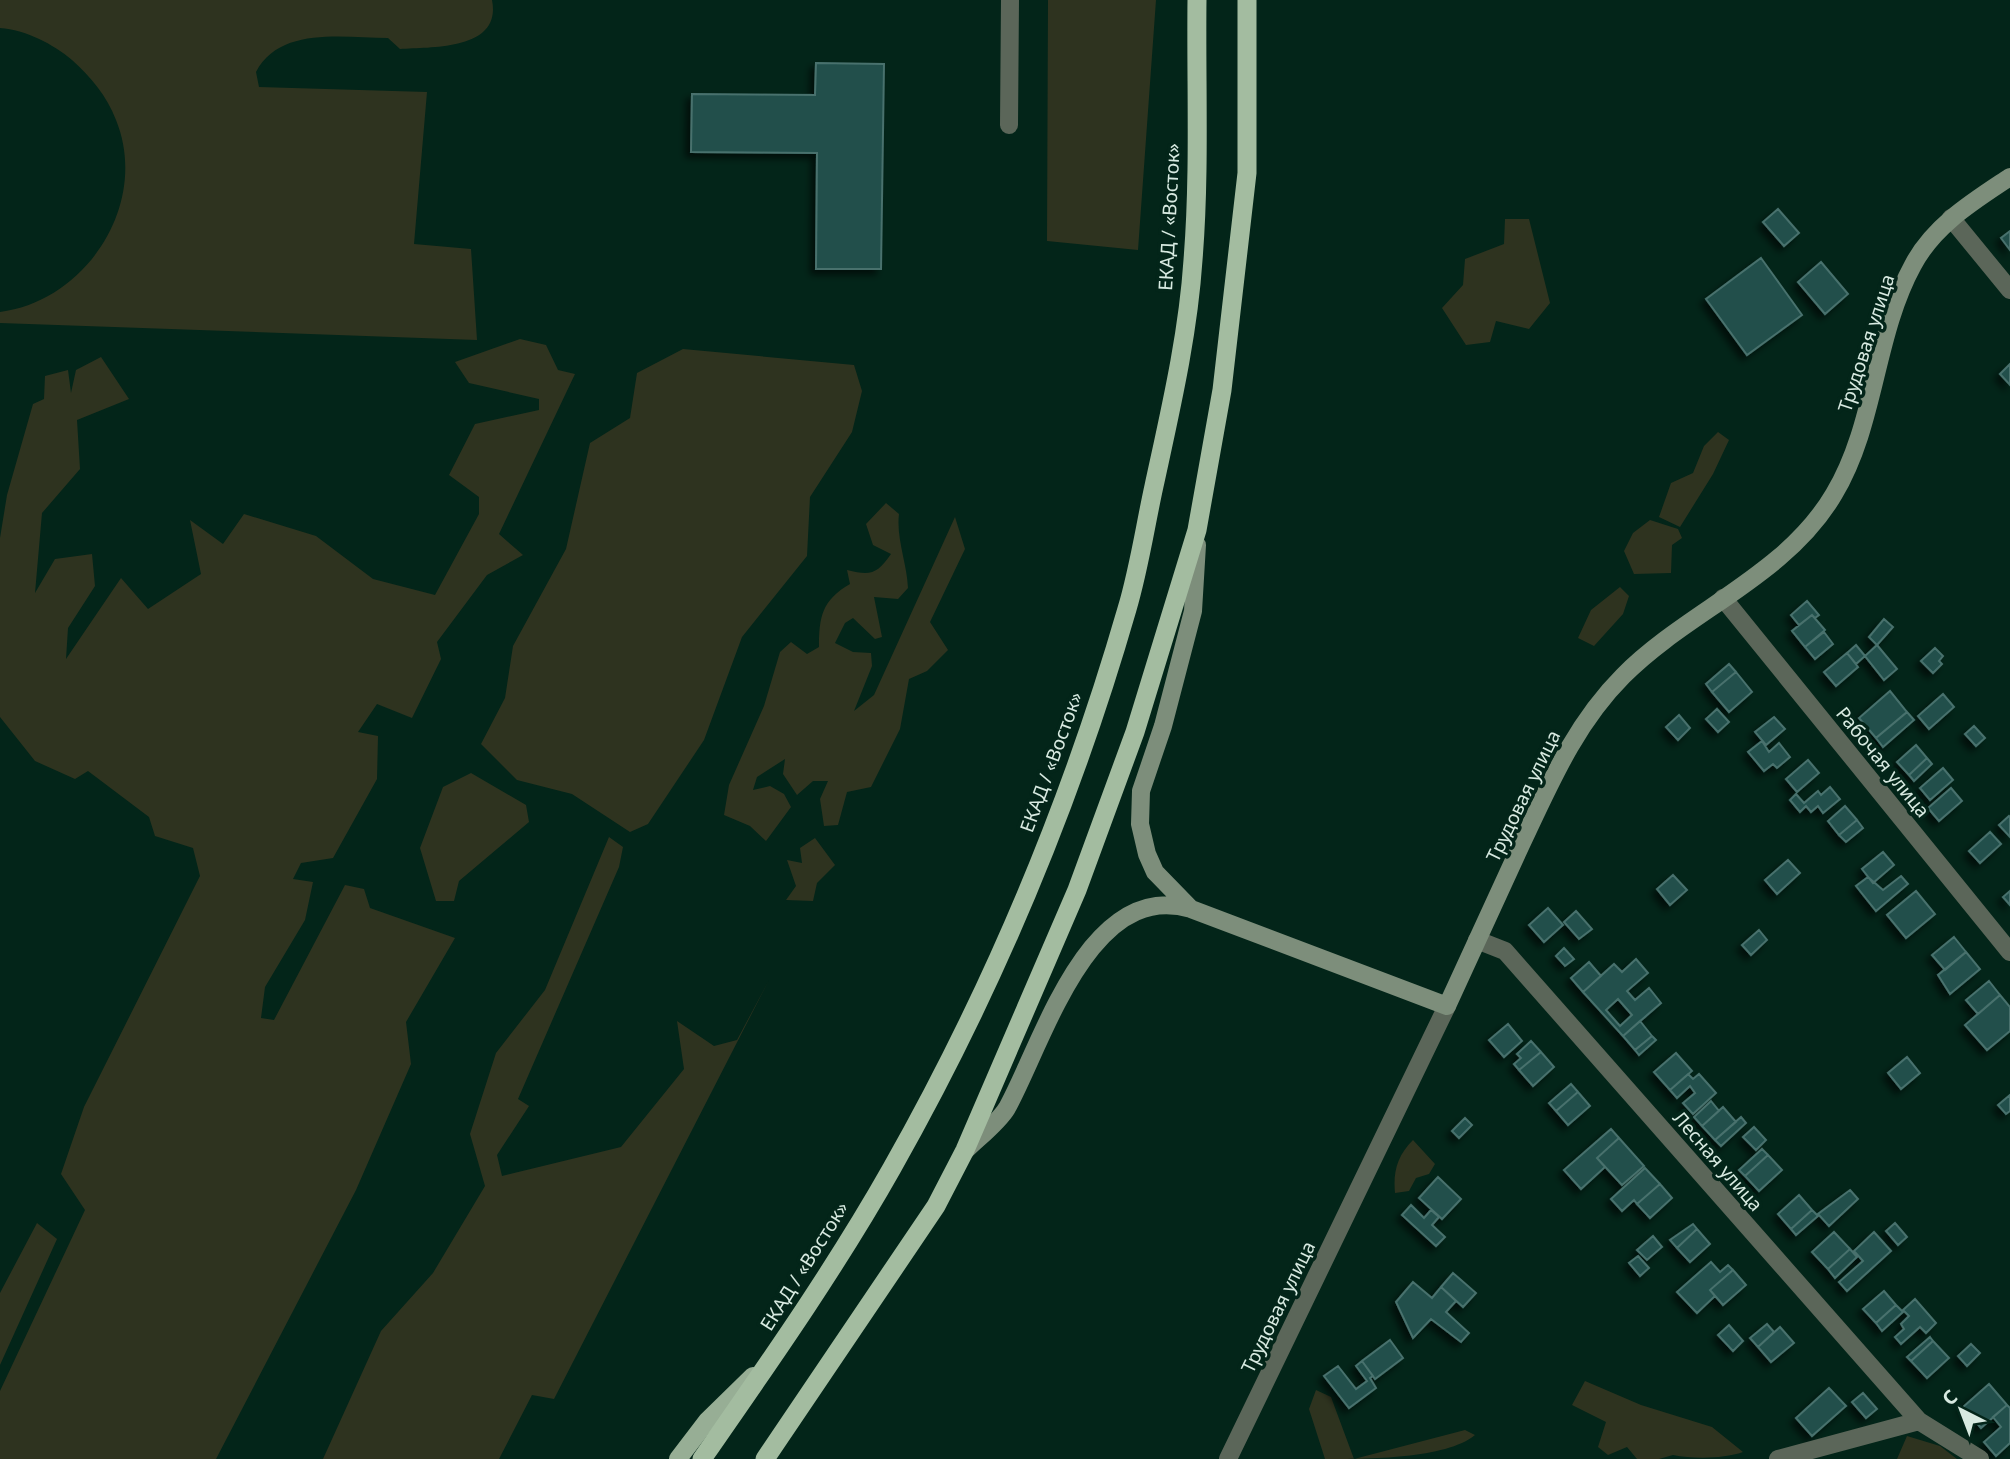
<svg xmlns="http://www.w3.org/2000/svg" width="2010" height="1459" font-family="'Noto Sans',sans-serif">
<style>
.green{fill:#2e331f}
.building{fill:#21504c;stroke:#48716d;stroke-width:2;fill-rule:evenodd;filter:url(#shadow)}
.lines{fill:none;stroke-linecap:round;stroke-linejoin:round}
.minor{stroke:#5b6659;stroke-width:18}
.secondary{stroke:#7d8e7b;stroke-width:18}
.primary{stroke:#97ae95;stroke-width:18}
.trunk{stroke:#a3bca0;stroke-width:19}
.labels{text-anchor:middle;stroke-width:7;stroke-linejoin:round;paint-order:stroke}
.street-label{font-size:19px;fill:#d8eae1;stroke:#032519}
</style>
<defs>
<filter id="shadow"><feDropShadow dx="-5" dy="5" stdDeviation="3.5" flood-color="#0009"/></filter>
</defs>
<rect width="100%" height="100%" fill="#032519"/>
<path class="green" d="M0 0H492C502 50 433 47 400 49L388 38C344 38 280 26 256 72L259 87 427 92 414 244 471 249 477 340 0 323V312C86 301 150 204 116 120 107 96 91 77 72 60 53 44 26 30 0 28Z
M1048 0H1156L1138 250 1047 241Z
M1505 219H1529L1550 303 1529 329 1496 321 1490 342 1466 345 1442 308 1463 285 1465 259 1504 244Z
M520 339 546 345 558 370 575 374 499 534 523 555 487 575 437 642 441 659 412 718 377 704 358 732 378 736 377 779 333 858 301 863 293 879 313 882 305 920 265 987 261 1018 274 1020 345 885 364 889 370 908 455 938 406 1022 411 1064 356 1190 216 1459H0V1391L85 1210 61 1174 84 1107 200 876 193 848 155 836 149 817 88 771 75 779 35 761 0 717V538L7 495 33 404 44 399 45 376 68 370 71 393 76 370 101 357 129 399 77 420 80 469 42 513 35 593 55 559 92 554 95 586 68 628 66 659 121 578 148 609 201 574 190 520 223 544 244 514 316 536 373 579 435 595 479 514V497L449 475 475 424 539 410V399L469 383 455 362Z
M683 349 854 365 862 391 852 432 810 497 807 556 742 637 704 740 648 824 630 832 572 794 517 780 481 744 505 698 513 646 566 549 590 443 630 418 637 373Z
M1718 432 1729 440 1713 474 1680 527 1659 517 1671 483 1693 473 1704 446Z
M886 503 899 514C896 538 907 563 908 588L898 599 874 597 882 637 875 639 853 618 845 623 835 643 853 652 871 653 872 666 854 711 874 695 955 517 965 549 930 622 948 650 927 671 909 679 900 729 871 787 847 792 838 825 824 826 820 799 828 781H813L797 795 783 774 785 759 757 777 753 790 770 786 784 794 791 807 766 841 750 826 724 815 729 785 764 706 780 652 791 642 807 654 819 647C819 617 822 600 850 584L847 570C871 576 877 574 891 554L873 545 866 524Z
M1650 520 1678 529 1682 538 1672 545 1671 573 1634 574 1624 551 1633 533Z
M1620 587 1629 596 1623 614 1594 646 1578 638 1591 610Z
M471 773 526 805 529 822 459 881 454 901H436L420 848 443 787Z
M609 837 623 847 619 867 518 1099 529 1106 497 1155 502 1176 621 1147 684 1069 677 1021 714 1046 737 1040 769 980 554 1399 532 1395 499 1459H323L381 1331 433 1273 485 1186 470 1134 496 1053 545 990Z
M815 838 835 865 817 883 813 901 786 900 796 886 787 860 802 863 800 848Z
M1413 1140 1435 1164 1429 1174 1416 1178 1409 1191 1395 1193C1393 1172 1397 1156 1413 1140Z
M37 1223 57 1239 0 1365V1293Z
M1585 1381 1641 1405 1712 1427 1743 1452C1723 1459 1693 1459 1673 1455L1659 1459H1637L1627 1447 1608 1455 1598 1447 1606 1422 1572 1405Z
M1316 1390 1331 1397 1354 1459 1465 1430 1475 1435C1446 1459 1367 1459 1325 1459L1309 1409Z
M1907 1436 1940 1446 1957 1459H1897Z"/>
<path class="building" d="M816 63 884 64 881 269H816L817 153 691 152 692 94 815 95Z
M1778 209 1799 233 1784 246 1763 222Z
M2010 231V250L2001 238Z
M1761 258 1802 315 1747 355 1706 299Z
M1821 262 1848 294 1825 314 1798 282Z
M2010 364V385L2000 374Z
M1807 601 1819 615 1815 618 1812 615 1799 625 1791 615Z
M1812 615 1825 630 1805 647 1792 631Z
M1884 619 1893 627 1877 645 1869 637Z
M1824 632 1833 644 1815 659 1805 647Z
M1856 645 1865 656 1856 664 1847 653Z
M1877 645 1897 669 1884 680 1865 656Z
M1935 648 1943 656 1939 661 1942 664 1933 673 1921 661Z
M1847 653 1858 667 1836 686 1824 672Z
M1729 664 1736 672 1712 692 1706 684Z
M1736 672 1752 692 1729 712 1712 692Z
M1890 691 1907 712 1876 738 1859 718Z
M1943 694 1954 707 1929 729 1918 716Z
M1717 709 1729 722 1718 732 1706 719Z
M1907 712 1914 720 1883 747 1876 738Z
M1679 715 1690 728 1678 740 1666 727Z
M1774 717 1785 729 1766 745 1755 732Z
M1974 726 1985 738 1976 746 1965 734Z
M1762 741 1769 752 1779 743 1790 757 1777 768 1773 764 1764 771 1748 752Z
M1916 745 1927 758 1909 775 1897 762Z
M1927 758 1932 764 1914 781 1909 775Z
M1808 760 1819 773 1797 792 1786 779Z
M1943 768 1953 780 1930 800 1920 788Z
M1830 787 1840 799 1823 813 1818 806 1811 812 1806 806 1800 812 1790 800 1796 794 1804 803 1818 791 1821 795Z
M1951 788 1962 801 1939 821 1928 808Z
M1845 806 1857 820 1839 835 1828 821Z
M2009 816 2010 817V837L1999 825Z
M1857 820 1863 828 1846 842 1839 835Z
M1990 832 2001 844 1980 863 1969 851Z
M1883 852 1894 865 1873 883 1862 869Z
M1788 860 1800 873 1777 894 1765 880Z
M1673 875 1687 890 1670 905 1657 889Z
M1901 876 1908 884 1876 911 1856 886 1868 877 1883 890Z
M1916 891 1935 914 1906 938 1887 915Z
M2010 891V905L2003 897Z
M1548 908 1563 925 1544 942 1529 925Z
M1576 911 1592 929 1579 939 1564 922Z
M1759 930 1767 940 1751 955 1742 945Z
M1954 937 1966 952 1945 970 1932 955Z
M1564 948 1574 959 1565 966 1556 956Z
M1966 952 1980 969 1950 994 1938 975Z
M1636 959 1648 973 1627 991 1635 1000 1649 988 1661 1003 1623 1036 1583 992 1614 964 1622 972ZM1618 999 1632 1015 1620 1026 1606 1010Z
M1589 962 1601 976 1583 992 1571 978Z
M1989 981 2000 995 1978 1014 1966 1000Z
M2000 995 2010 1007V1031L1987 1050 1965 1025Z
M1640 1021 1652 1036 1635 1050 1623 1036Z
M1508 1024 1522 1041 1504 1057 1489 1040Z
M1652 1036 1656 1040 1639 1055 1635 1050Z
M1531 1041 1541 1052 1519 1070 1514 1064 1521 1058 1517 1054Z
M1541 1052 1554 1067 1533 1086 1519 1070Z
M1676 1053 1692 1071 1670 1090 1654 1072Z
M1907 1057 1920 1073 1901 1089 1888 1073Z
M1688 1074 1693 1079 1699 1074 1716 1093 1693 1114 1683 1103 1695 1093 1690 1086 1677 1098 1670 1090Z
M1571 1084 1578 1092 1556 1111 1549 1103Z
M1578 1092 1590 1106 1568 1125 1556 1111Z
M2010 1095V1111L2006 1114 1998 1105Z
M1711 1101 1719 1111 1702 1126 1694 1117Z
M1723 1107 1736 1122 1715 1140 1702 1126Z
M1741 1117 1746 1123 1721 1146 1715 1140Z
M1465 1118 1472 1125 1459 1138 1452 1131Z
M1754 1127 1766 1140 1756 1150 1743 1137Z
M1611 1129 1619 1138 1597 1158 1605 1167 1581 1189 1564 1170Z
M1619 1138 1644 1166 1622 1185 1597 1158Z
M1762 1149 1768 1155 1745 1176 1739 1170Z
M1768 1155 1782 1170 1759 1191 1745 1176Z
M1645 1168 1660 1184 1637 1204 1634 1200 1622 1211 1611 1199Z
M1438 1177 1461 1199 1442 1219 1419 1198Z
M1660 1184 1672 1198 1650 1218 1637 1204Z
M1850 1190 1858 1199 1829 1226 1818 1214Z
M1799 1195 1812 1210 1791 1229 1778 1214Z
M1411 1205 1424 1218 1431 1210 1439 1217 1432 1225 1445 1237 1436 1246 1402 1215Z
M1812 1210 1818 1216 1796 1235 1791 1229Z
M1895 1223 1907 1237 1898 1245 1886 1231Z
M1693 1224 1697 1229 1677 1248 1670 1240Z
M1697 1229 1710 1244 1690 1262 1677 1248Z
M1834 1232 1850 1249 1828 1269 1812 1252Z
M1874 1232 1891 1251 1847 1291 1839 1282 1863 1261 1854 1251Z
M1653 1236 1662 1247 1647 1260 1637 1250Z
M1850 1249 1857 1257 1835 1278 1828 1269Z
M1638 1256 1649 1268 1640 1276 1629 1263Z
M1711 1262 1720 1272 1728 1265 1733 1270 1710 1290 1715 1296 1697 1313 1677 1292Z
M1733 1270 1746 1285 1723 1305 1710 1290Z
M1453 1273 1476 1293 1463 1307 1441 1287Z
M1413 1282 1432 1298 1441 1287 1456 1301 1446 1312 1469 1333 1461 1342 1431 1319 1413 1338 1396 1302Z
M1884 1291 1896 1305 1876 1323 1863 1309Z
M1915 1299 1936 1323 1926 1333 1920 1327 1901 1344 1895 1337 1904 1329 1901 1324 1909 1316 1903 1310Z
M1896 1305 1903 1312 1882 1331 1876 1323Z
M1767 1324 1774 1332 1758 1347 1750 1338Z
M1729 1325 1743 1341 1733 1351 1718 1335Z
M1780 1327 1794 1343 1771 1362 1758 1347Z
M1930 1337 1933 1341 1911 1361 1907 1357Z
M1390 1340 1403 1358 1375 1379 1362 1361Z
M1933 1341 1949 1358 1927 1378 1911 1361Z
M1971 1344 1980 1353 1967 1366 1958 1356Z
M1362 1361 1373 1376 1370 1378 1376 1388 1349 1408 1324 1376 1338 1366 1356 1389 1367 1381 1356 1366Z
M1989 1384 2007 1405 1981 1428 1963 1407Z
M1829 1388 1846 1406 1812 1436 1796 1418Z
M1863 1393 1877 1409 1866 1418 1852 1402Z
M2007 1405 2010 1408V1443L1996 1456 1984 1442 2001 1427 1993 1417Z"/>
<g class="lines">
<path class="minor" d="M1009 125 1010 0
M1951 218 2010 290
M1723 598 2010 952
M1477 940 1505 951 1919 1421
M1228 1459 1447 1006
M1778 1459 1919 1421 1980 1459"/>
<path class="secondary" d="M1191 909 1155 872 1147 854 1140 824 1141 791 1163 726 1193 611 1197 545
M966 1150C979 1137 998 1123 1007 1108 1043 1043 1089 878 1191 909L1447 1006C1471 953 1496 900 1520 847 1549 786 1574 725 1623 676 1687 611 1786 576 1834 494 1876 424 1874 336 1913 265 1934 225 1974 201 2010 177"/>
<path class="primary" d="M678 1459 707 1421 753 1376"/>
<path class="trunk" d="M702 1459C768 1364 835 1269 892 1168 991 993 1071 803 1127 609 1139 569 1145 527 1154 486 1170 412 1188 336 1193 260 1200 174 1196 86 1197 0
M765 1459 936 1206 965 1150 1077 890 1135 732 1197 530 1222 390 1247 173V0"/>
</g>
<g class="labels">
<g class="street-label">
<text transform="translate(1169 217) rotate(-87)" y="7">ЕКАД / «Восток»</text>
<text transform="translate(1866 343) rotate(-72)" y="7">Трудовая улица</text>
<text transform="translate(1051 762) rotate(-70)" y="7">ЕКАД / «Восток»</text>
<text transform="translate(1883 762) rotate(51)" y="7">Рабочая улица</text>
<text transform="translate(1523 796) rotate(-64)" y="7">Трудовая улица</text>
<text transform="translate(1718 1161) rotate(49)" y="7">Лесная улица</text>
<text transform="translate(804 1266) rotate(-58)" y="7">ЕКАД / «Восток»</text>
<text transform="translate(1278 1307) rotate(-64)" y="7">Трудовая улица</text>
</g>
</g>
<g transform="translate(1961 1410) rotate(318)" stroke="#032519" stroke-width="5" paint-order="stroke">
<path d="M0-5L12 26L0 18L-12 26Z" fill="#d8eae1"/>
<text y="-10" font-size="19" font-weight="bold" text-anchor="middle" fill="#d8eae1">С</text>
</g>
</svg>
